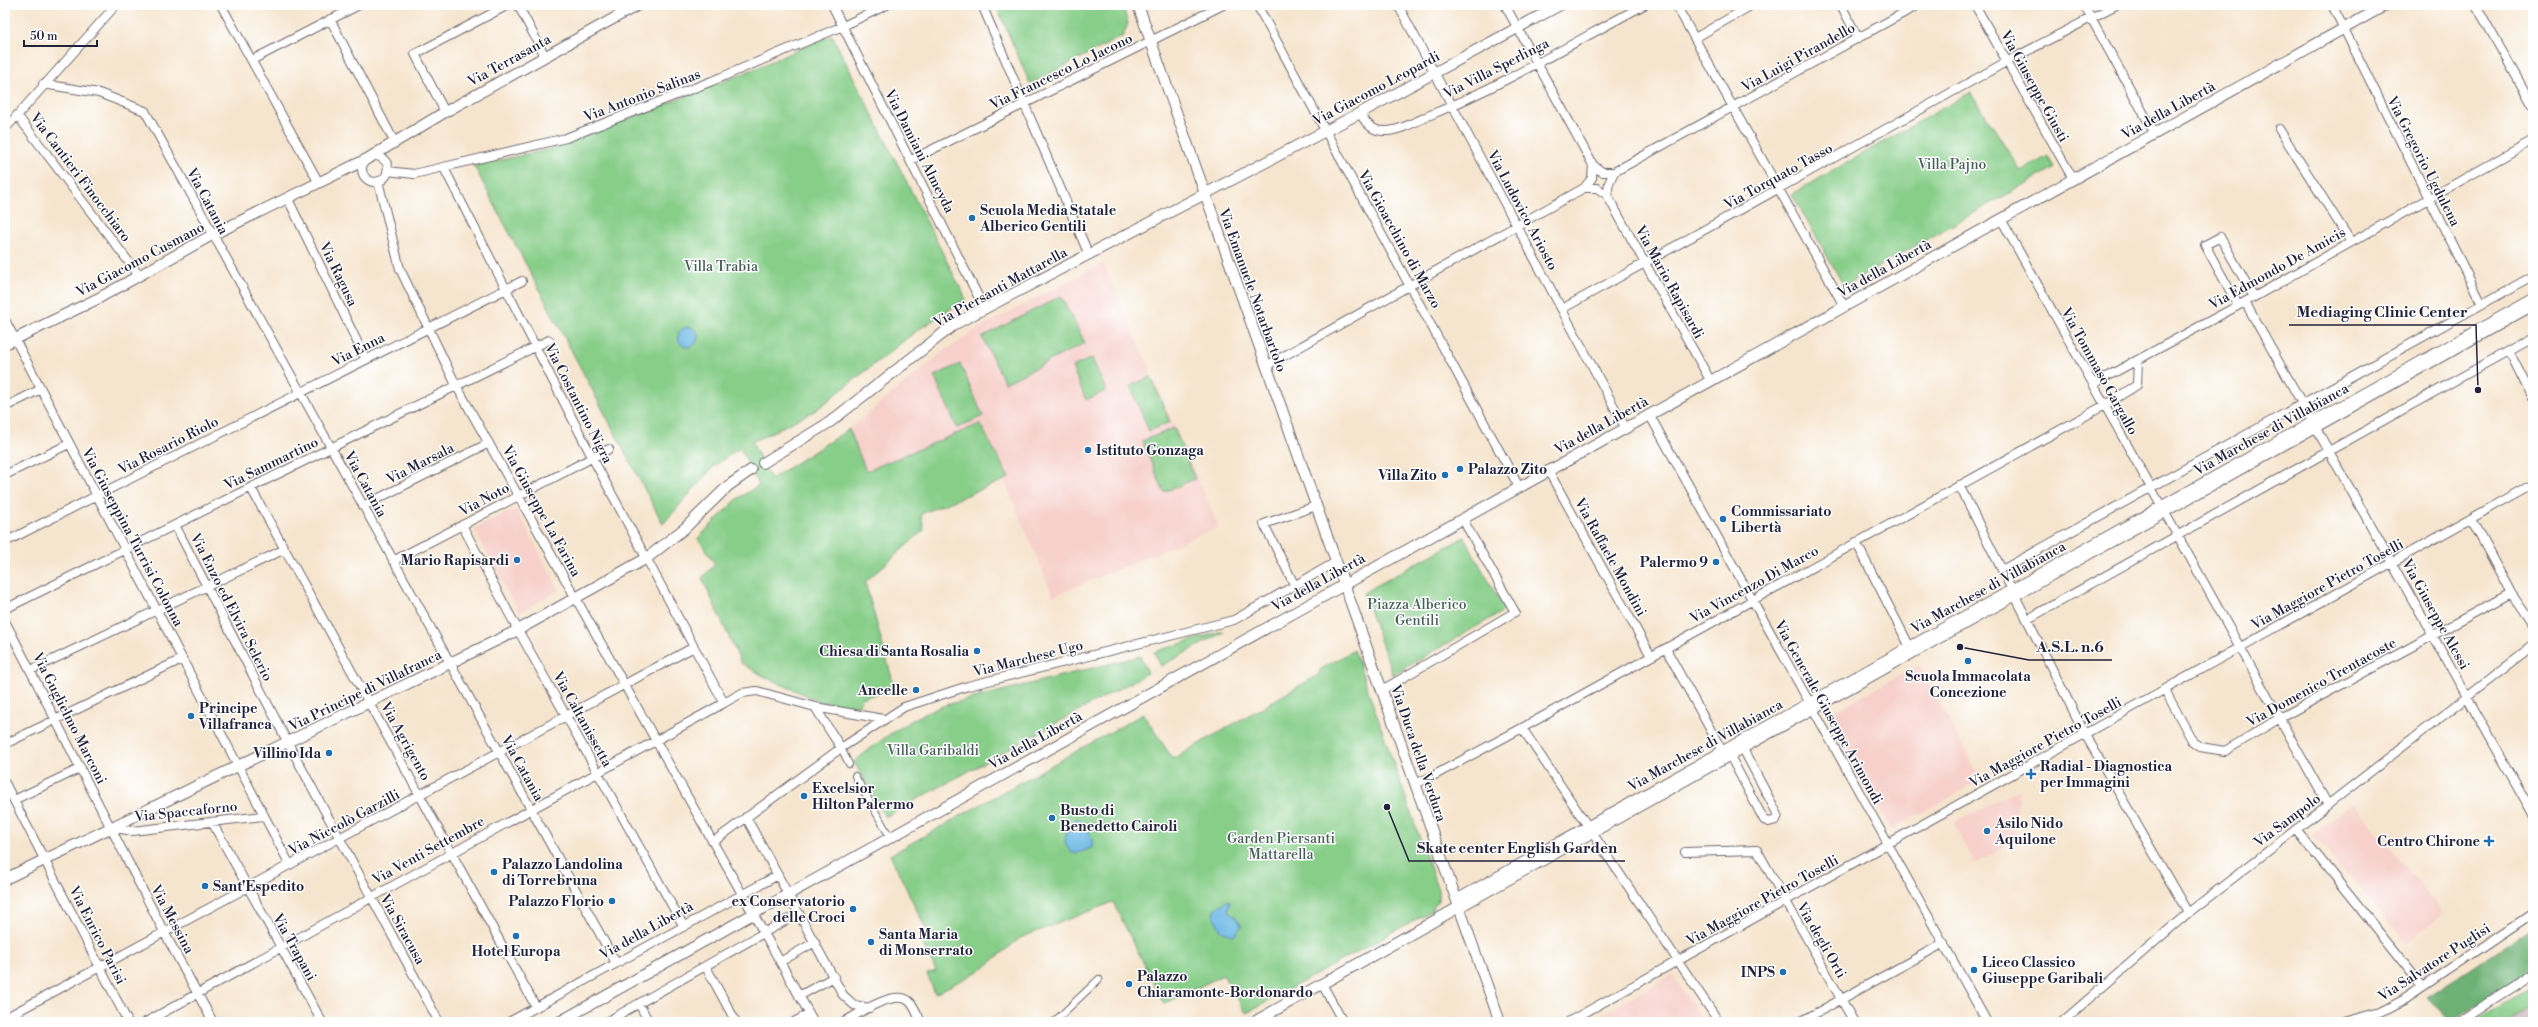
<svg xmlns="http://www.w3.org/2000/svg" width="2538" height="1027" font-family="'Libre Bodoni',serif">
<style>
.built{fill:#f7d0cb}
.industrial{fill:#d2bec2}
.green{fill:#87ce89;stroke:#547862}
.forest{fill:#6db175;stroke:#486a58}
.water{fill:#6cb8e5;stroke:#476d90}
.lines{fill:none;stroke-linecap:round;stroke-linejoin:round}
.pedestrian-casing{stroke:#6c666e;stroke-width:8}
.minor-casing{stroke:#6c666e;stroke-width:10}
.tertiary-casing{stroke:#6c666e;stroke-width:12}
.pedestrian{stroke:#fff;stroke-width:6}
.minor{stroke:#fff;stroke-width:8}
.tertiary{stroke:#fff;stroke-width:10}
.poi-dot{fill:#1f6fb2;stroke:#fff;stroke-width:1.5}
.labels{text-anchor:middle;stroke-width:3;stroke-linejoin:round;paint-order:stroke}
.street-label{font-size:14px;fill:#22223b;stroke:#fff}
.park-label{font-size:14px;fill:#455e56;stroke:#fff}
.poi-label{font-size:14px;font-weight:bold;fill:#22223b;stroke:#fff;text-anchor:start}
.leader{fill:none;stroke:#22223b;stroke-width:1.5}
.callout-dot{fill:#22223b;stroke:#fff;stroke-width:1.5}
.callout-label{font-size:15px;text-anchor:middle;font-weight:bold;fill:#22223b;stroke:#fff;stroke-width:3;stroke-linejoin:round;paint-order:stroke}
</style>
<rect width="100%" height="100%" fill="#fff"/>
<filter id="ink" filterUnits="userSpaceOnUse"><feTurbulence type="fractalNoise" baseFrequency=".025" numOctaves="2"/><feDisplacementMap in="SourceGraphic" scale="8" xChannelSelector="R" yChannelSelector="G"/><feConvolveMatrix kernelMatrix="1 2 1 2 8 2 1 2 1" color-interpolation-filters="sRGB"/></filter>
<filter id="wash" filterUnits="userSpaceOnUse"><feTurbulence type="fractalNoise" baseFrequency=".012" numOctaves="4" result="noise"/><feDisplacementMap in="SourceGraphic" scale="16" xChannelSelector="R" yChannelSelector="G"/><feGaussianBlur stdDeviation="0.9" result="paint"/><feColorMatrix in="noise" values="0 0 0 0 0 0 0 0 0 0 0 0 0 0 0 0 0 1.4 0 .05"/><feComposite in="paint" operator="in"/></filter>
<g filter="url(#wash)">
<rect width="100%" height="100%" fill="#f6e5ce"/>
<path class="built" d="M1103 263 1219 527 1053 596 981 425 866 471 849 429 939 355 977 329Z
M516 509 559 590 519 613 474 529Z
M1919 665 1981 780 1891 830 1829 714Z
M2018 790 2016 839 1975 864 1953 823Z
M2353 803 2443 913 2407 943 2313 835Z
M1672 975 1705 1022H1589Z"/>
<path class="industrial" d="M2533 1004V1022H2506Z"/>
<path class="green" d="M996 5H1122L1128 23 1123 36 1030 84Z
M832 35 966 299 915 332 816 410 752 442 771 479 849 429 866 471 980 424 1009 478 921 514 924 530 865 582 895 689 862 698 858 706 821 702 767 678 741 663 702 578 715 564 698 538 737 499 759 485 740 448 714 466 663 524 474 166 554 148 742 74Z
M1971 92 2021 171 2048 156 2054 168 1844 286 1792 194Z
M1061 296 1085 343 1005 383 982 337Z
M1092 358 1106 391 1086 400 1072 367Z
M960 364 983 416 957 428 934 376Z
M1151 377 1170 422 1149 431 1130 386Z
M1174 428 1195 479 1164 492 1142 441Z
M1464 537 1505 610 1393 675 1363 593Z
M1222 631 1224 632 1161 666 1154 652Z
M1354 650 1438 890V901L1431 911 1246 1013 1223 975 1164 1004 1113 902 1020 938 984 968 935 994 927 974 936 971 920 938 928 933 890 855 1143 714 1173 759 1318 675 1321 669Z
M1140 656 1148 673 885 817 854 762C881 739 909 719 942 706Z
M2533 985V1005L2506 1022H2475Z"/>
<path class="forest" d="M2533 927V969L2451 1022 2427 997Z"/>
<path class="water" d="M678 337a10 10 0 1 1 20 0a10 10 0 1 1-20 0Z
M1077 818C1087 824 1094 836 1092 848L1075 854C1058 845 1066 830 1077 818Z
M1228 900 1230 902 1228 912 1236 917 1242 926 1234 936 1221 931 1214 917 1215 909Z"/>
</g>
<g filter="url(#ink)">
<g class="lines">
<g class="pedestrian-casing">
<path id="pedestrian" d="M841 748 849 764
M855 776 890 837
M1054 1022 1099 979"/>
</g>
<g class="minor-casing">
<path id="minor" d="M221 5 319 183
M518 5 545 56
M617 5 621 14
M832 5 984 308
M982 5 1089 255
M1257 5 1519 487
M1398 5 1625 427
M1505 5 1593 165 1602 172H1614
M1676 5 1844 306
M1841 5 1858 38
M1975 5 2073 179
M2084 5 2155 134
M2332 5 2482 304
M2476 5 2533 106
M330 19 395 143
M1695 38 1752 5
M252 60 359 5
M43 84 99 93 145 111 616 963
M445 112 415 54 508 5
M1360 113C1365 122 1371 130 1382 131 1397 132 1415 122 1428 116 1503 85 1573 43 1644 5
M17 115 138 274
M5 129 116 5
M2279 129 2351 242
M362 169a13 13 0 1 1 26 0a13 13 0 1 1-26 0Z
M911 160 1223 5
M444 168 592 457 724 703 742 693 757 691 815 707 883 719
M387 171 414 174 566 138 712 81 843 26 887 5
M1614 172 1918 5
M378 181 400 269 456 385 814 1022
M1584 188H1597L1607 195 1710 380
M1607 195 1609 183 1614 172
M288 199 366 360
M2001 219 2328 805
M2245 302 2533 814
M2238 305 2205 245 2220 237 2254 297
M1562 309 2006 62 2116 5
M5 320 290 865
M2509 351 2533 399
M1266 366 1584 188 1592 178 1593 165
M2093 384 2254 297 2533 140
M5 407 41 389
M1649 414 1987 1022
M1548 470 1651 656
M5 475 69 444
M1959 485 2085 734 2188 913
M251 488 536 1007
M363 506 489 443
M2471 519 2511 593 2533 625
M175 525 288 743 439 1022
M462 525 518 630 683 925
M5 542 522 281
M1856 542 1912 651
M393 561 609 449
M2002 570 2533 276
M1295 586 1264 524 1316 506
M5 609 549 340
M2028 619 2533 337
M5 621 164 932 213 1022
M1666 649 1725 756
M31 670 283 550
M1382 690 1515 612 1462 518
M2165 690 2193 742 2200 747 2225 751 2280 718 2511 593
M815 707 841 748
M1522 728 1719 1022
M5 744 182 659
M1729 754 1764 820 1769 822 1776 820 1778 815 1742 747
M5 783 128 1022
M1415 784 1431 777 1522 728 2105 405 2137 385 2138 360
M14 800 81 768
M746 817 843 995 854 1005 869 1008
M212 822 322 1022
M112 827 132 831 263 816
M2296 829 2423 987
M713 842 841 748 904 707 968 686 1234 620 1336 562
M1685 852 1757 850 1854 1022
M1456 899 2533 298
M780 962 815 942
M706 967 736 1022
M1322 984 1343 1022
M799 996 834 977
M639 1004 649 1022
M5 1018 694 647
M146 1022 724 703
M509 1022 778 875
M606 1022 799 913
M794 1022 809 1014
M844 1022C858 1014 894 989 909 1001 914 1005 918 1016 921 1022
M1568 1022 2533 484
M1800 1022 1944 943
M2062 1022 2188 913 2533 646
M2343 1022 2380 1012 2407 998 2533 913
M2459 1022 2533 975"/>
</g>
<g class="tertiary-casing">
<path id="tertiary" d="M1138 5 1500 1022
M5 344 99 298 212 235 367 159 445 112 638 5
M763 463 830 422 955 324 1360 113 1560 5
M5 879 518 630 647 558 685 528 728 486 751 470
M559 1022 2386 5
M1254 1022 2533 305"/>
</g>
<use href="#pedestrian" class="pedestrian"/>
<use href="#minor" class="minor"/>
<use href="#tertiary" class="tertiary"/>
</g>
</g>
<g class="poi-dot">
<circle cx="972" cy="218" r="4"/>
<circle cx="1088" cy="450" r="4"/>
<circle cx="1460" cy="469" r="4"/>
<circle cx="1445" cy="475" r="4"/>
<circle cx="1723" cy="519" r="4"/>
<circle cx="517" cy="560" r="4"/>
<circle cx="1716" cy="562" r="4"/>
<circle cx="977" cy="651" r="4"/>
<circle cx="1968" cy="661" r="4"/>
<circle cx="916" cy="690" r="4"/>
<circle cx="191" cy="716" r="4"/>
<circle cx="329" cy="753" r="4"/>
<path d="M2029 768h4v4h4v4h-4v4h-4v-4h-4v-4h4z"/>
<circle cx="804" cy="796" r="4"/>
<circle cx="1052" cy="818" r="4"/>
<circle cx="1987" cy="831" r="4"/>
<path d="M2487 835h4v4h4v4h-4v4h-4v-4h-4v-4h4z"/>
<circle cx="494" cy="872" r="4"/>
<circle cx="205" cy="886" r="4"/>
<circle cx="612" cy="901" r="4"/>
<circle cx="853" cy="909" r="4"/>
<circle cx="516" cy="936" r="4"/>
<circle cx="871" cy="942" r="4"/>
<circle cx="1974" cy="970" r="4"/>
<circle cx="1783" cy="972" r="4"/>
<circle cx="1129" cy="984" r="4"/>
</g>
<g class="labels">
<g class="street-label">
<text transform="translate(1798 57) rotate(-29)" y="5">Via Luigi Pirandello</text>
<text transform="translate(509 60) rotate(-29)" y="5">Via Terrasanta</text>
<text transform="translate(1496 68) rotate(-27)" y="5">Via Villa Sperlinga</text>
<text transform="translate(1061 71) rotate(-26)" y="5">Via Francesco Lo Jacono</text>
<text transform="translate(2035 86) rotate(61)" y="5">Via Giuseppe Giusti</text>
<text transform="translate(1376 88) rotate(-28)" y="5">Via Giacomo Leopardi</text>
<text transform="translate(642 95) rotate(-21)" y="5">Via Antonio Salinas</text>
<text transform="translate(2168 110) rotate(-29)" y="5">Via della Libertà</text>
<text transform="translate(920 151) rotate(63)" y="5">Via Damiani Almeyda</text>
<text transform="translate(2424 161) rotate(63)" y="5">Via Gregorio Ugdulena</text>
<text transform="translate(1778 176) rotate(-29)" y="5">Via Torquato Tasso</text>
<text transform="translate(81 177) rotate(53)" y="5">Via Cantieri Finocchiaro</text>
<text transform="translate(208 201) rotate(62)" y="5">Via Catania</text>
<text transform="translate(1523 210) rotate(62)" y="5">Via Ludovico Ariosto</text>
<text transform="translate(1400 239) rotate(61)" y="5">Via Gioacchino di Marzo</text>
<text transform="translate(140 259) rotate(-28)" y="5">Via Giacomo Cusmano</text>
<text transform="translate(1884 268) rotate(-29)" y="5">Via della Libertà</text>
<text transform="translate(2277 268) rotate(-29)" y="5">Via Edmondo De Amicis</text>
<text transform="translate(339 274) rotate(64)" y="5">Via Ragusa</text>
<text transform="translate(1670 282) rotate(61)" y="5">Via Mario Rapisardi</text>
<text transform="translate(1000 287) rotate(-29)" y="5">Via Piersanti Mattarella</text>
<text transform="translate(1253 290) rotate(70)" y="5">Via Emanuele Notarbartolo</text>
<text transform="translate(358 349) rotate(-27)" y="5">Via Enna</text>
<text transform="translate(2100 371) rotate(61)" y="5">Via Tommaso Gargallo</text>
<text transform="translate(579 403) rotate(63)" y="5">Via Costantino Nigra</text>
<text transform="translate(1601 425) rotate(-29)" y="5">Via della Libertà</text>
<text transform="translate(2271 429) rotate(-29)" y="5">Via Marchese di Villabianca</text>
<text transform="translate(168 445) rotate(-27)" y="5">Via Rosario Riolo</text>
<text transform="translate(271 463) rotate(-26)" y="5">Via Sammartino</text>
<text transform="translate(420 463) rotate(-27)" y="5">Via Marsala</text>
<text transform="translate(366 484) rotate(61)" y="5">Via Catania</text>
<text transform="translate(484 499) rotate(-28)" y="5">Via Noto</text>
<text transform="translate(542 511) rotate(61)" y="5">Via Giuseppe La Farina</text>
<text transform="translate(133 537) rotate(62)" y="5">Via Giuseppina Turrisi Colonna</text>
<text transform="translate(1611 557) rotate(61)" y="5">Via Raffaele Mondini</text>
<text transform="translate(1318 582) rotate(-29)" y="5">Via della Libertà</text>
<text transform="translate(1754 584) rotate(-29)" y="5">Via Vincenzo Di Marco</text>
<text transform="translate(2327 584) rotate(-29)" y="5">Via Maggiore Pietro Toselli</text>
<text transform="translate(1988 587) rotate(-29)" y="5">Via Marchese di Villabianca</text>
<text transform="translate(232 607) rotate(63)" y="5">Via Enzo ed Elvira Selerio</text>
<text transform="translate(2436 614) rotate(61)" y="5">Via Giuseppe Alessi</text>
<text transform="translate(1028 658) rotate(-14)" y="5">Via Marchese Ugo</text>
<text transform="translate(2321 682) rotate(-29)" y="5">Via Domenico Trentacoste</text>
<text transform="translate(365 690) rotate(-26)" y="5">Via Principe di Villafranca</text>
<text transform="translate(1829 712) rotate(61)" y="5">Via Generale Giuseppe Arimondi</text>
<text transform="translate(70 718) rotate(63)" y="5">Via Guglielmo Marconi</text>
<text transform="translate(583 719) rotate(61)" y="5">Via Caltanissetta</text>
<text transform="translate(1035 740) rotate(-29)" y="5">Via della Libertà</text>
<text transform="translate(406 741) rotate(61)" y="5">Via Agrigento</text>
<text transform="translate(2045 742) rotate(-29)" y="5">Via Maggiore Pietro Toselli</text>
<text transform="translate(1705 745) rotate(-29)" y="5">Via Marchese di Villabianca</text>
<text transform="translate(1419 753) rotate(71)" y="5">Via Duca della Verdura</text>
<text transform="translate(523 768) rotate(61)" y="5">Via Catania</text>
<text transform="translate(186 811) rotate(-6)" y="5">Via Spaccaforno</text>
<text transform="translate(2287 820) rotate(-37)" y="5">Via Sampolo</text>
<text transform="translate(344 822) rotate(-28)" y="5">Via Niccolò Garzilli</text>
<text transform="translate(428 850) rotate(-29)" y="5">Via Venti Settembre</text>
<text transform="translate(1762 900) rotate(-29)" y="5">Via Maggiore Pietro Toselli</text>
<text transform="translate(173 919) rotate(62)" y="5">Via Messina</text>
<text transform="translate(403 929) rotate(61)" y="5">Via Siracusa</text>
<text transform="translate(646 930) rotate(-29)" y="5">Via della Libertà</text>
<text transform="translate(98 935) rotate(63)" y="5">Via Enrico Parisi</text>
<text transform="translate(1822 940) rotate(60)" y="5">Via degli Orti</text>
<text transform="translate(295 947) rotate(61)" y="5">Via Trapani</text>
<text transform="translate(2434 962) rotate(-33)" y="5">Via Salvatore Puglisi</text>
</g>
<g class="park-label">
<text x="1952" y="169">Villa Pajno</text>
<text x="721" y="271">Villa Trabia</text>
<text x="1417" y="609">Piazza Alberico<tspan x="1417" dy="16">Gentili</tspan></text>
<text x="933" y="755">Villa Garibaldi</text>
<text x="1281" y="843">Garden Piersanti<tspan x="1281" dy="16">Mattarella</tspan></text>
</g>
<g class="poi-label">
<text x="980" y="215">Scuola Media Statale<tspan x="980" dy="16">Alberico Gentili</tspan></text>
<text x="1096" y="455">Istituto Gonzaga</text>
<text x="1468" y="474">Palazzo Zito</text>
<text x="1437" y="480" text-anchor="end">Villa Zito</text>
<text x="1731" y="516">Commissariato<tspan x="1731" dy="16">Libertà</tspan></text>
<text x="509" y="565" text-anchor="end">Mario Rapisardi</text>
<text x="1708" y="567" text-anchor="end">Palermo 9</text>
<text x="969" y="656" text-anchor="end">Chiesa di Santa Rosalia</text>
<text x="1968" y="681" text-anchor="middle">Scuola Immacolata<tspan x="1968" dy="16">Concezione</tspan></text>
<text x="908" y="695" text-anchor="end">Ancelle</text>
<text x="199" y="713">Principe<tspan x="199" dy="16">Villafranca</tspan></text>
<text x="321" y="758" text-anchor="end">Villino Ida</text>
<text x="2040" y="771">Radial - Diagnostica<tspan x="2040" dy="16">per Immagini</tspan></text>
<text x="812" y="793">Excelsior<tspan x="812" dy="16">Hilton Palermo</tspan></text>
<text x="1060" y="815">Busto di<tspan x="1060" dy="16">Benedetto Cairoli</tspan></text>
<text x="1995" y="828">Asilo Nido<tspan x="1995" dy="16">Aquilone</tspan></text>
<text x="2480" y="846" text-anchor="end">Centro Chirone</text>
<text x="502" y="869">Palazzo Landolina<tspan x="502" dy="16">di Torrebruna</tspan></text>
<text x="213" y="891">Sant'Espedito</text>
<text x="604" y="906" text-anchor="end">Palazzo Florio</text>
<text x="845" y="906" text-anchor="end">ex Conservatorio<tspan x="845" dy="16">delle Croci</tspan></text>
<text x="879" y="939">Santa Maria<tspan x="879" dy="16">di Monserrato</tspan></text>
<text x="516" y="956" text-anchor="middle">Hotel Europa</text>
<text x="1982" y="967">Liceo Classico<tspan x="1982" dy="16">Giuseppe Garibali</tspan></text>
<text x="1775" y="977" text-anchor="end">INPS</text>
<text x="1137" y="981">Palazzo<tspan x="1137" dy="16">Chiaramonte-Bordonardo</tspan></text>
</g>
</g>
<path class="leader" d="M2478 390L2476 325H2289M1960 647L2029 660H2112M1387 807L1409 861H1625"/>
<g class="callout-dot">
<circle cx="2478" cy="390" r="4"/>
<circle cx="1960" cy="647" r="4"/>
<circle cx="1387" cy="807" r="4"/>
</g>
<g class="callout-label">
<text x="2382" y="317">Mediaging Clinic Center</text>
<text x="2070" y="652">A.S.L. n.6</text>
<text x="1517" y="853">Skate center English Garden</text>
</g>
<rect width="2538" height="1027" fill="none" stroke="#fff" stroke-width="20"/>
<path d="M24 40v6h73v-6" fill="none" stroke="#22223b" stroke-width="2"/>
<text x="30" y="40" font-size="12" fill="#22223b" stroke="#ffffff" stroke-width="3" paint-order="stroke">50 m</text>
</svg>
